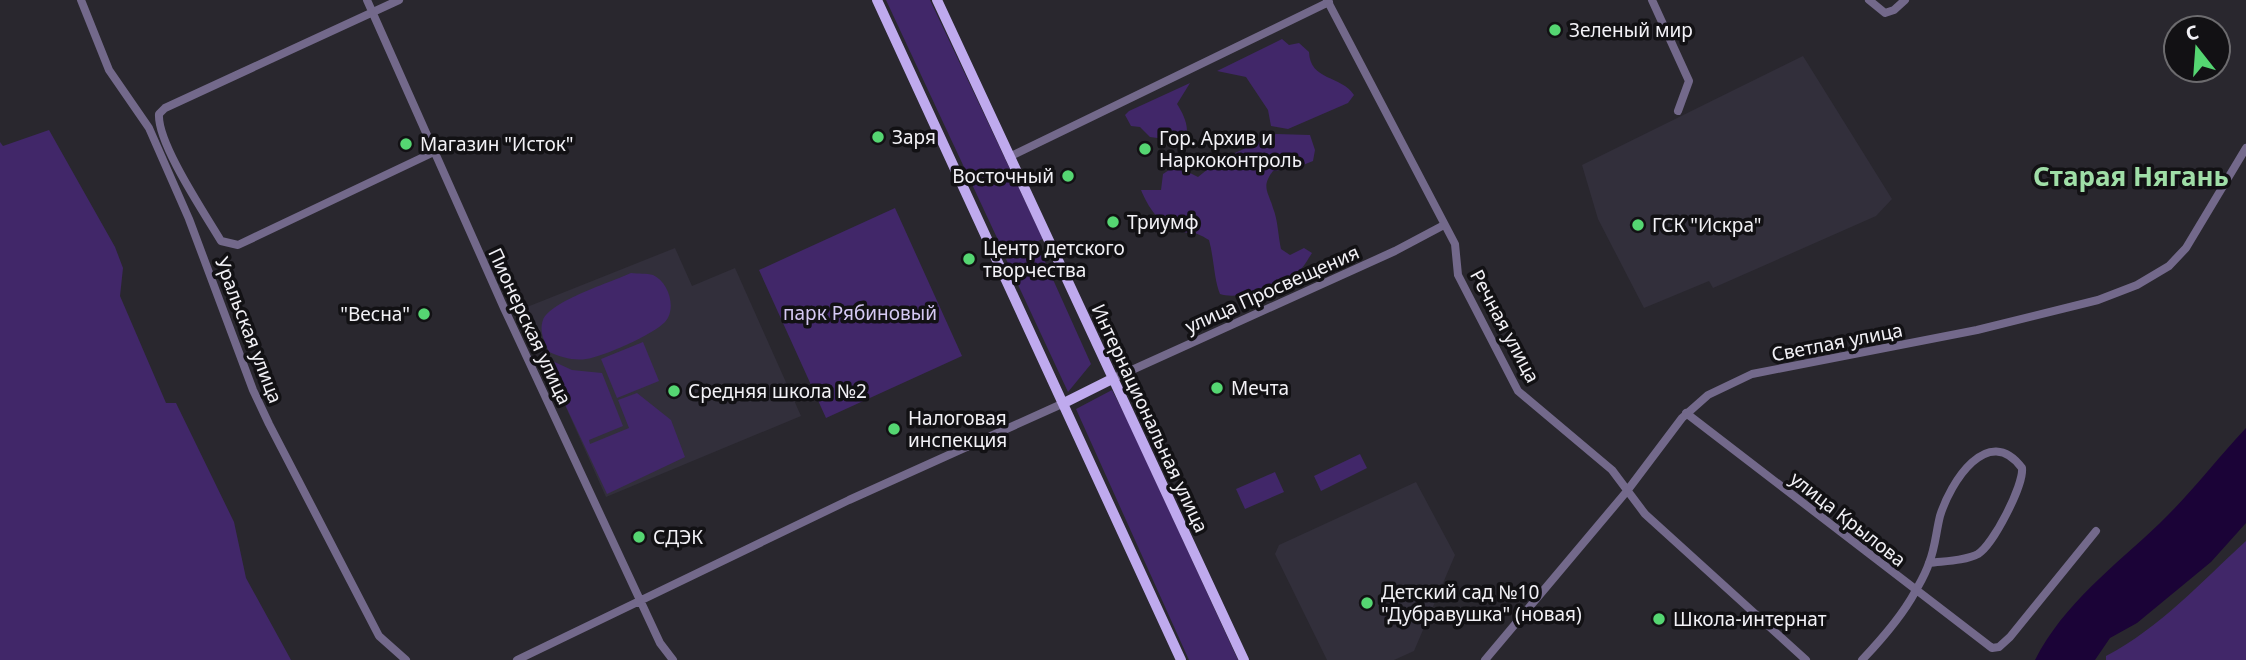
<svg xmlns="http://www.w3.org/2000/svg" width="2246" height="660" font-family="'Noto Sans',sans-serif">
<style>
.built{fill:#322f3b}
.green{fill:#412769}
.water{fill:#1b0337}
.lines{fill:none;stroke-linecap:round;stroke-linejoin:round}
.minor{stroke:#73698b;stroke-width:8}
.major{stroke:#bfaaee;stroke-width:10}
.poi-dot{fill:#55d672;stroke:#121114;stroke-width:2.5}
.labels{text-anchor:middle;stroke-width:7;stroke-linejoin:round;paint-order:stroke}
.poi-label{font-size:19px;fill:#f2f1f6;stroke:#121114;text-anchor:start}
.street-label{font-size:19px;fill:#f2f1f6;stroke:#121114}
.park-label{font-size:19px;fill:#d5c9f3;stroke:#121114}
.district-label{font-size:26px;font-weight:bold;fill:#9fdea7;stroke:#121114}
</style>
<rect width="100%" height="100%" fill="#29272e"/>
<path class="built" d="M1803 56 1892 199 1876 216 1713 288 1709 281 1644 308 1598 219 1582 165Z
M675 248 692 286 735 268 801 416 606 497 522 309Z
M1416 482 1455 555 1414 651 1394 660H1327L1275 554 1279 545Z"/>
<path class="green" d="M886 0H930L1043 239 1005 255Z
M1282 39 1289 45 1299 43 1309 52C1310 81 1341 75 1354 95L1348 103 1288 129 1271 126 1268 110 1246 77 1217 71Z
M1190 83 1177 104C1186 118 1197 142 1169 145L1165 139 1150 137 1140 127 1131 126 1125 115 1129 111Z
M49 130 115 247 123 268 120 296 166 403H176L234 522 246 578 291 660H0V142L3 146Z
M1276 134 1310 135 1315 150 1313 161 1298 167 1273 171C1261 187 1268 191 1273 208 1278 220 1278 236 1281 249L1290 255 1304 248 1312 253C1308 259 1304 267 1299 271 1284 285 1239 301 1220 294 1214 280 1214 258 1209 240 1191 229 1193 235 1178 231 1159 224 1148 207 1141 190H1161L1163 174 1169 170 1175 153 1183 157 1190 173 1198 177 1218 161Z
M895 208 962 356 826 418 759 270Z
M1021 254 1042 255 1091 364 1068 392 1006 259Z
M631 273C638 274 647 273 653 275 669 282 677 309 665 322 654 334 603 357 586 359 573 361 561 357 549 352 544 341 539 331 543 320 550 301 612 282 631 273Z
M643 342 659 381 617 398 601 359Z
M548 359 572 370 602 373 623 426 589 440 590 444 629 428 618 400 637 393 671 420 685 457 607 494 547 366Z
M1112 390 1129 423 1238 660H1189L1076 409Z
M1360 454 1367 468 1321 491 1314 476Z
M1275 472 1284 492 1245 509 1236 489Z
M2246 541V660H2106V656C2161 627 2201 582 2246 541Z"/>
<path class="water" d="M2246 428V523L2211 562 2137 623 2110 638 2095 660H2035C2064 603 2115 566 2160 523 2191 493 2217 459 2246 428Z"/>
<g class="lines">
<path class="minor" d="M81 0 109 70 149 128 189 219 253 390 269 424 379 636 406 660
M367 0 504 308 660 643 673 660
M399 0 165 108 159 114C157 143 205 214 221 241L238 245 434 152
M1327 0 1455 244 1458 275 1518 391 1612 470 1645 514 1806 660
M1652 0 1689 81 1678 111
M1869 0 1885 13 1894 10 1905 0
M1009 157 1329 2
M1112 379 1395 251 1444 225
M1686 413 1992 648 1999 647 2010 637 2096 531
M517 660 849 500 1064 403
M1485 660 1627 491 1682 418 1708 395 1752 374 1977 330 2098 300 2137 285 2169 266 2186 248 2246 148
M1862 660C1881 640 1902 616 1915 592 1920 583 1926 573 1929 563 1935 549 1936 532 1940 516 1950 483 1988 422 2022 468 2024 485 1993 545 1978 554 1965 561 1944 561 1929 563"/>
<path class="major" d="M877 0 1181 660
M937 0 1244 660
M1064 403 1112 379"/>
</g>
<g class="poi-dot">
<circle cx="1555" cy="30" r="7"/>
<circle cx="878" cy="137" r="7"/>
<circle cx="406" cy="144" r="7"/>
<circle cx="1145" cy="149" r="7"/>
<circle cx="1068" cy="176" r="7"/>
<circle cx="1113" cy="222" r="7"/>
<circle cx="1638" cy="225" r="7"/>
<circle cx="969" cy="259" r="7"/>
<circle cx="424" cy="314" r="7"/>
<circle cx="1217" cy="388" r="7"/>
<circle cx="674" cy="391" r="7"/>
<circle cx="894" cy="429" r="7"/>
<circle cx="639" cy="537" r="7"/>
<circle cx="1367" cy="603" r="7"/>
<circle cx="1659" cy="619" r="7"/>
</g>
<g class="labels">
<g class="poi-label">
<text x="1569" y="37">Зеленый мир</text>
<text x="892" y="144">Заря</text>
<text x="1159" y="145">Гор. Архив и<tspan x="1159" dy="22">Наркоконтроль</tspan></text>
<text x="420" y="151">Магазин "Исток"</text>
<text x="1054" y="183" text-anchor="end">Восточный</text>
<text x="1127" y="229">Триумф</text>
<text x="1652" y="232">ГСК "Искра"</text>
<text x="983" y="255">Центр детского<tspan x="983" dy="22">творчества</tspan></text>
<text x="410" y="321" text-anchor="end">"Весна"</text>
<text x="1231" y="395">Мечта</text>
<text x="688" y="398">Средняя школа №2</text>
<text x="908" y="425">Налоговая<tspan x="908" dy="22">инспекция</tspan></text>
<text x="653" y="544">СДЭК</text>
<text x="1381" y="599">Детский сад №10<tspan x="1381" dy="22">"Дубравушка" (новая)</tspan></text>
<text x="1673" y="626">Школа-интернат</text>
</g>
<g class="street-label">
<text transform="translate(1272 289) rotate(-24)" y="7">улица Просвещения</text>
<text transform="translate(530 326) rotate(65)" y="7">Пионерская улица</text>
<text transform="translate(1505 326) rotate(62)" y="7">Речная улица</text>
<text transform="translate(249 330) rotate(69)" y="7">Уральская улица</text>
<text transform="translate(1837 342) rotate(-11)" y="7">Светлая улица</text>
<text transform="translate(1150 418) rotate(65)" y="7">Интернациональная улица</text>
<text transform="translate(1848 519) rotate(38)" y="7">улица Крылова</text>
</g>
<g class="park-label">
<text x="860" y="320">парк Рябиновый</text>
</g>
<g class="district-label">
<text x="2131" y="186">Старая Нягань</text>
</g>
</g>
<g transform="translate(2197 49) rotate(343)"><circle r="33" fill="#121114" stroke="#6c6b6e" stroke-width="2"/>
<path d="M0-5L12 26L0 18L-12 26Z" fill="#55d672"/>
<text y="-10" font-size="19" font-weight="bold" text-anchor="middle" fill="#f2f1f6">С</text>
</g>
</svg>
